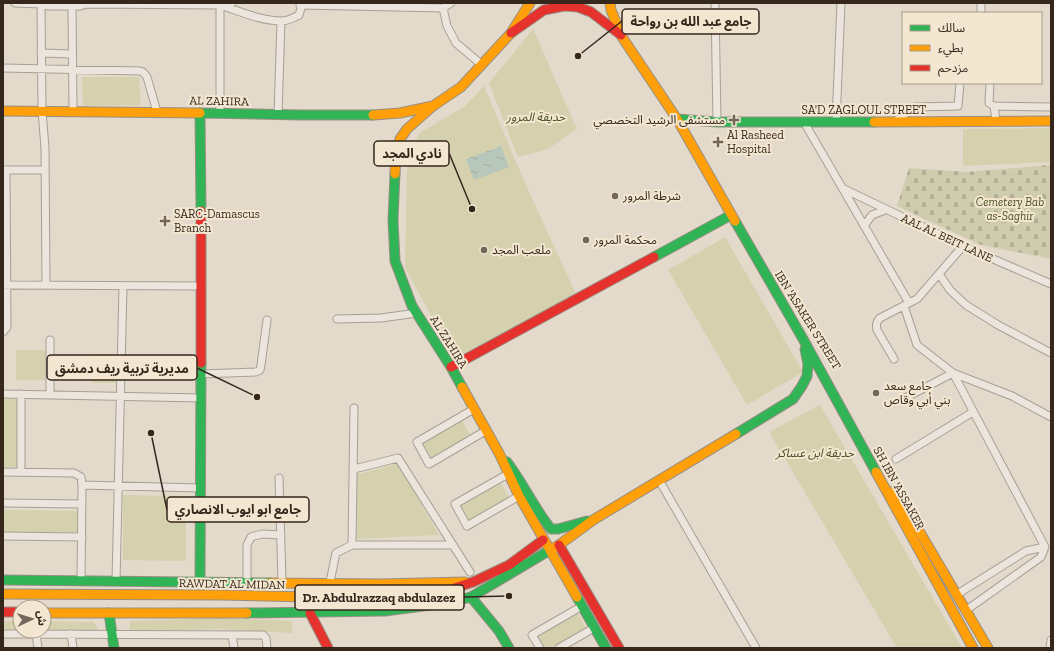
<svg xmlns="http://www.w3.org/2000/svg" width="1054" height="651" font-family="'Zilla Slab','Noto Sans Arabic',serif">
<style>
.cemetery{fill:url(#cemetery-stones)}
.park{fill:#d5d1ae}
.water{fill:url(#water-ripples)}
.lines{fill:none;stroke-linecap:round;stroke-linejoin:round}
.street-casing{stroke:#a89f95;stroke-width:9}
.fast-casing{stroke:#988f84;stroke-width:11}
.slow-casing{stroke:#988f84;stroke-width:11}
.jam-casing{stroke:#988f84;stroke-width:11}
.street{stroke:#ebe5dd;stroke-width:7}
.fast{stroke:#30b455;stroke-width:9}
.slow{stroke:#ff9f0a;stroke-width:9}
.jam{stroke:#e5322d;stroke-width:9}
.poi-dot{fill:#73665a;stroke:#f4e7d1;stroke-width:1.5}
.labels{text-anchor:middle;stroke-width:4;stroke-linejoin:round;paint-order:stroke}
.street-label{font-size:12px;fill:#36271d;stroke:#f4e7d1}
.park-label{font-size:12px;font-style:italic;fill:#4a5224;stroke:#f4e7d1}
.poi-label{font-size:12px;fill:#36271d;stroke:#f4e7d1;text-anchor:start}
.leader{fill:none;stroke:#36271d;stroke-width:1.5}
.callout-dot{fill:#36271d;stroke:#f4e7d1;stroke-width:1.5}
.callout{fill:#f4e7d1;stroke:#36271d;stroke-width:1.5}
.callout-label{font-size:13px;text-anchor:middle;font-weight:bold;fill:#36271d}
</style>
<defs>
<pattern id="cemetery-stones" width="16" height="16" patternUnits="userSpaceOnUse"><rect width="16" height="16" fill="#cfcbad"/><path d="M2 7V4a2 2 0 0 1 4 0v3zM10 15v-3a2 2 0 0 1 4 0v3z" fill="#b2ae94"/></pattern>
<pattern id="water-ripples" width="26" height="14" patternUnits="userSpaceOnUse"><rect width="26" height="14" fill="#b7c7bc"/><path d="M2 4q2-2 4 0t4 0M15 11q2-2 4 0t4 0" fill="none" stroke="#9eaba1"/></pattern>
</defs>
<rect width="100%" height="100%" fill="#e3dacb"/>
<path class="cemetery" d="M1051 165V259L981 245 897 206 909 168 967 172Z"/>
<path class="park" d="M533 29 577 129 548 149 518 157 489 83Z
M82 77H139L141 105 83 106Z
M484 86 525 183 576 294 455 358 405 268 407 174 408 151 421 132 464 107Z
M1051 128V162L963 166V129Z
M725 237 803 372 747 405 668 270Z
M16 350H45V380H16Z
M92 354H116V383H92Z
M3 399H19V467H3Z
M820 405 962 648H897L769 432Z
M461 419 471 436 429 459 420 443Z
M398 463 439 535 357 539 356 475Z
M500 481 509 498 468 522 458 505Z
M123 495 186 496V561L123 560Z
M3 510 80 511V532H3Z
M577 612 586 628 552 648H542L535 636Z
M219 618 292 621V633L218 629 129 632 130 621Z
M3 621H20V631H44V621L94 622 100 633 3 634Z"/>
<path class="water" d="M501 146 509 167 474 180 466 159Z"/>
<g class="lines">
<g class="street-casing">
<path id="street" d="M15 3 41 4 48 6H80L87 4 220 5 232 3
M715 3 717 122
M41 4 42 111 45 148 46 285
M300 5 443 8 451 3
M72 6 73 111
M443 8 447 26 456 43 482 65
M981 13V3
M41 53 72 54
M3 68 140 71 143 72 147 77 157 112
M990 83 989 103 994 106 996 121
M994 106 1051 107
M220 113V5C239 11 261 21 281 21 288 21 293 18 299 15L301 8 300 3
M278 115 281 21
M804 122 909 303
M836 122 841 3
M894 122 915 107 958 106 960 83
M3 170H45
M844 189 963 246 1051 284
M864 226 872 215 885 210
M939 274 950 290 966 305 998 325 1051 353
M3 285 202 286
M904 306 917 345 953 373 907 397
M337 319 381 318 417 313
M3 332 7 327 6 170
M50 340V394
M894 359 877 330C876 325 876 322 880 318L917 299 963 246
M201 374 256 372 260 370 261 365 267 320
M3 394 201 398
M474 409 417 442 429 464 487 430
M896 459 973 412
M354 469 398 458 470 572
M3 472 74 473 81 477 82 485 81 581
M21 472V394
M508 474 455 504 467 526 519 496
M279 478 282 582
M659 480 756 648
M82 485 200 488
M3 503 82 504
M3 536 82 537
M352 545H453
M116 581 123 286
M247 582V545L251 537 262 534 281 535
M330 582 336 553 352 545 354 408
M956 595 1026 551 1045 547
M965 611 1041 557 1045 547 953 373 1012 396 1051 417
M3 634 263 635 266 638 267 648
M36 634 38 648
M71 634 73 648
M232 635 234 648
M540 648 532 635 582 606
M559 648 594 628
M1050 648 1051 640"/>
</g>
<g class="fast-casing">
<path id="fast" d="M200 113 201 211
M200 113 300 115H373
M677 119 717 122H874
M395 174 393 220 395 261 412 306 451 367 462 387
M735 221 803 339 876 472
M654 257 731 215
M736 434 793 399 802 386 807 376 808 364 805 349
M507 462C523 483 534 508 551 529H558L587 521
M3 580 270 583
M200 582 201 363
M471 597 499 631 509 648
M577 597 606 648
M109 613 114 648
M247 613 385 611 446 603 471 597 550 550"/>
</g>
<g class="slow-casing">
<path id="slow" d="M610 3 611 10 622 37 677 119 735 221
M3 111 200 113
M373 115 400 113 433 106
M874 122 1051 121
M395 174 396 154 400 139 407 129 433 106 461 87 511 33 530 3
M462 387 500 455 519 496 577 597
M876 472 973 648
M895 490 988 648
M550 550 559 545 593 520 736 434
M270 583 381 584 465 582
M3 594 221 595 308 597
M44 613H247"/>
</g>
<g class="jam-casing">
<path id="jam" d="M511 33 544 10 564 6 578 7 591 12 621 35
M201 211V363
M451 367 654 257
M559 545 619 648
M308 597H386L445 591 473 582 509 565 543 540
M3 612H20
M310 613 328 648"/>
</g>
<use href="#street" class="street"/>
<use href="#fast" class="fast"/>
<use href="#slow" class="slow"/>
<use href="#jam" class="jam"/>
</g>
<g class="poi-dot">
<path d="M732 114h4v4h4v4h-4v4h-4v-4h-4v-4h4z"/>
<path d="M716 136h4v4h4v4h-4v4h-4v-4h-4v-4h4z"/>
<circle cx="615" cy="196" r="4"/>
<path d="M163 215h4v4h4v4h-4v4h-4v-4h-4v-4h4z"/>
<circle cx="586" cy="240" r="4"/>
<circle cx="484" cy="250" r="4"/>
<circle cx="876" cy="393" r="4"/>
</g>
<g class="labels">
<g class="street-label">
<text transform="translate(219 101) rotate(1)" y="4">AL ZAHIRA</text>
<text x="864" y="114">SA'D ZAGLOUL STREET</text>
<text transform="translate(947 238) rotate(25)" y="4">AAL AL BEIT LANE</text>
<text transform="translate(808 320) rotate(58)" y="4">IBN 'ASAKER STREET</text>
<text transform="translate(449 342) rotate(58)" y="4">AL ZAHIRA</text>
<text transform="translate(899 488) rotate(61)" y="4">SH IBN 'ASSAKER</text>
<text transform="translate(232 584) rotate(1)" y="4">RAWDAT AL MIDAN</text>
</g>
<g class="park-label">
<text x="536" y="121">حديقة المرور</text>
<text x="1010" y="206">Cemetery Bab<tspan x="1010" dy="14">as-Saghir</tspan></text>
<text x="815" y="457">حديقة ابن عساكر</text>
</g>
<g class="poi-label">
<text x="725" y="124" text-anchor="end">مستشفى الرشيد التخصصي</text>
<text x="727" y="139">Al Rasheed<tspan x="727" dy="14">Hospital</tspan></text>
<text x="623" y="200">شرطة المرور</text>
<text x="174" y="218">SARC-Damascus<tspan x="174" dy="14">Branch</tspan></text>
<text x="594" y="244">محكمة المرور</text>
<text x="492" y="254">ملعب المجد</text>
<text x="884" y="390">جامع سعد<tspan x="884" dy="14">بني أبي وقاص</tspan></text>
</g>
</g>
<path class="leader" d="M578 56L622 21M472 209L449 153M257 397L197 368M151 433L167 510M509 596L464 597"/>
<g class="callout-dot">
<circle cx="578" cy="56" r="4"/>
<circle cx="472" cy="209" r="4"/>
<circle cx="257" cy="397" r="4"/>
<circle cx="151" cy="433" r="4"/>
<circle cx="509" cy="596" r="4"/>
</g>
<g class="callout">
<rect x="622" y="9" width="137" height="25" rx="4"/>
<rect x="374" y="141" width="75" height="25" rx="4"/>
<rect x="47" y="355" width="150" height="25" rx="4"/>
<rect x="167" y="497" width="142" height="25" rx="4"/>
<rect x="295" y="585" width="169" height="25" rx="4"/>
</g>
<g class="callout-label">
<text x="691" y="26">جامع عبد الله بن رواحة</text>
<text x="412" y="158">نادي المجد</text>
<text x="122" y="373">مديرية تربية ريف دمشق</text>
<text x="238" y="514">جامع ابو ايوب الانصاري</text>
<text x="379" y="602">Dr. Abdulrazzaq abdulazez</text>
</g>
<rect width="1054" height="651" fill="none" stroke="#36271d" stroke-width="8"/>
<rect x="902" y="12" width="140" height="72" fill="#f4e7d1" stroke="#a89a89"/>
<rect x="910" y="25" width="20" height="6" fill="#30b455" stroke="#a89a89"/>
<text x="938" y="32" font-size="12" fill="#36271d">سالك</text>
<rect x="910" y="45" width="20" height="6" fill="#ff9f0a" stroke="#a89a89"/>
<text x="938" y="52" font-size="12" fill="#36271d">بطيء</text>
<rect x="910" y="65" width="20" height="6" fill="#e5322d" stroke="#a89a89"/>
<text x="938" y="72" font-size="12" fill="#36271d">مزدحم</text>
<g transform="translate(32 619) rotate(86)"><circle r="19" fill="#f4e7d1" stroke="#a89a89"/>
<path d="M0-3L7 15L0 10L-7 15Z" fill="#73665a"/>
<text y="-6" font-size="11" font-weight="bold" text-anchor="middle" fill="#36271d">ش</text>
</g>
</svg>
